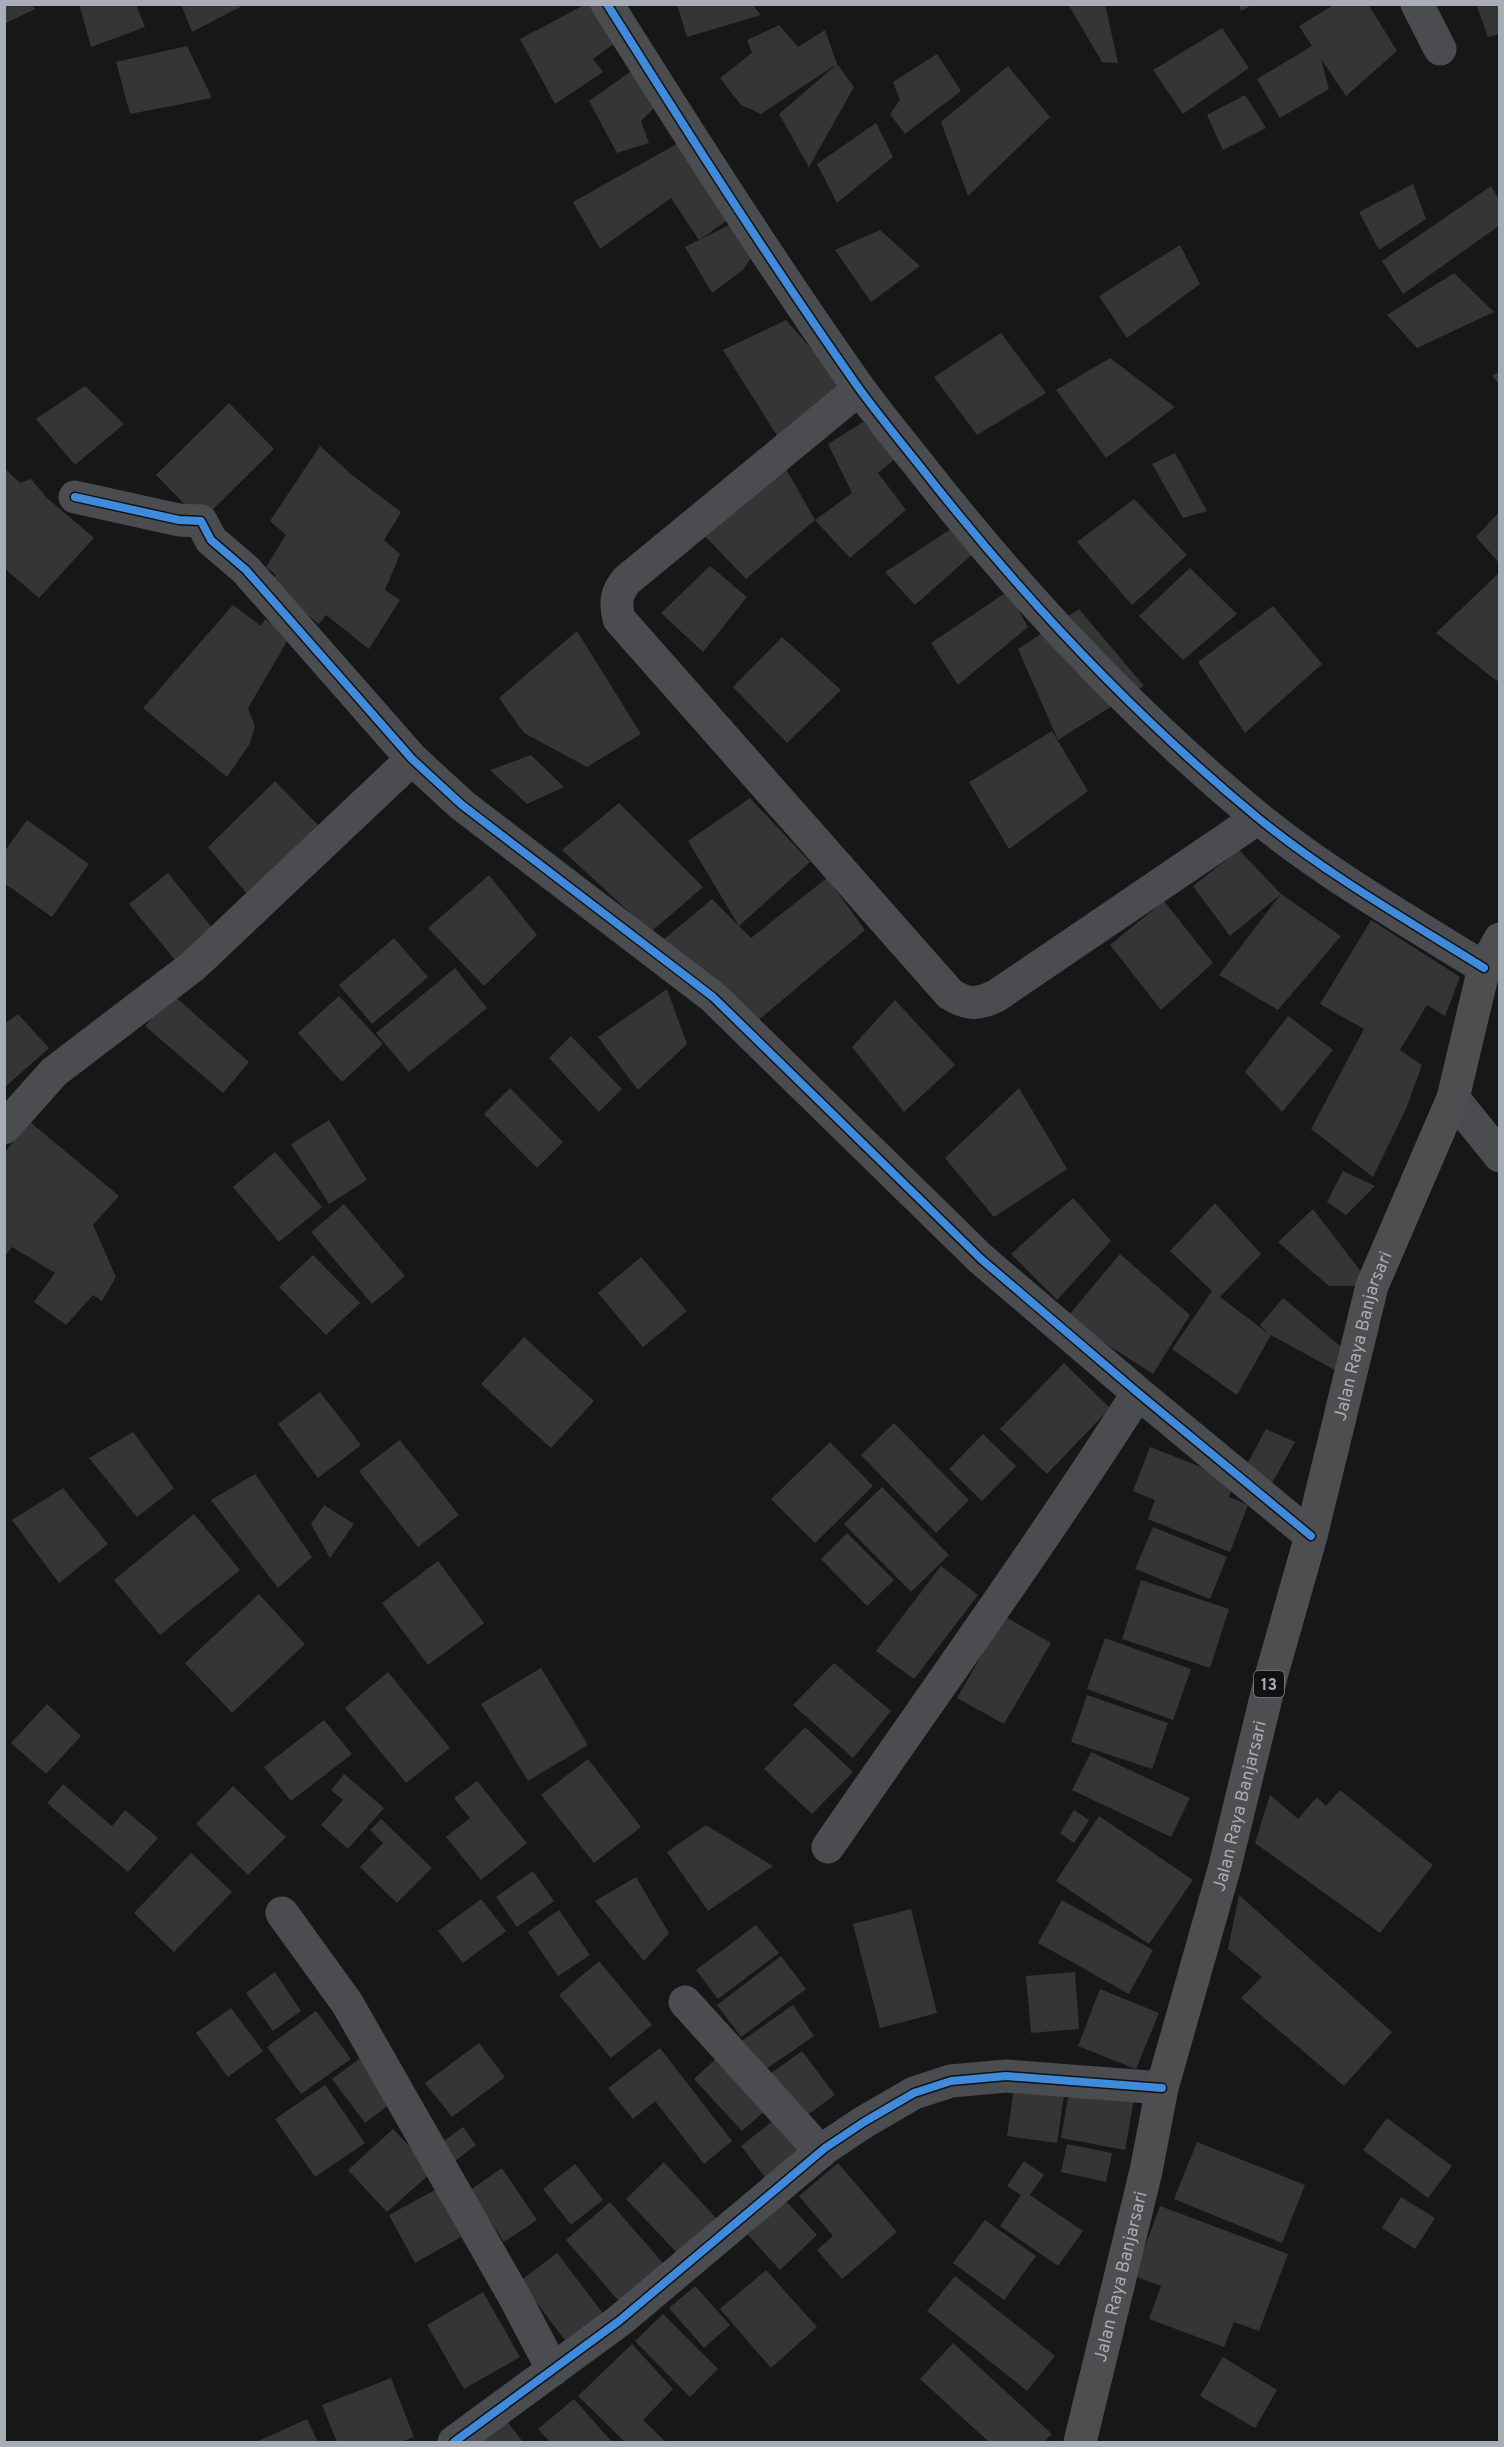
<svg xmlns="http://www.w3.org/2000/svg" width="1504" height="2447" font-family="Overpass,sans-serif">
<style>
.building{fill:#353536}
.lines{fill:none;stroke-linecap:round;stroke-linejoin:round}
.street{stroke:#4b4c50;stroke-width:33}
.highway{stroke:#4e4e51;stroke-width:33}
.cycleway-casing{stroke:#111113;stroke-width:11}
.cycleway{stroke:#408adc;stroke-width:8}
.labels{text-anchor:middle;stroke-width:6;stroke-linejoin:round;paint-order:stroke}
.shield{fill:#111113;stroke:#7b7e86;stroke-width:1.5}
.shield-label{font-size:16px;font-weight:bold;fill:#a8adb8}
.street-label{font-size:18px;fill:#a8adb8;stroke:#111113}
</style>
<rect width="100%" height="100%" fill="#171717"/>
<path class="building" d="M4 4H32L35 9 4 24Z
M79 4H136L145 27 91 47Z
M181 4H239L240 7 192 32Z
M586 4H607L626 35 593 59 603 72 555 104 520 39Z
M1068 4H1105L1118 63 1102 62Z
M1239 4H1253L1241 11Z
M1335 4H1368L1397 51 1346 96 1321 59 1329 89 1280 118 1257 79 1312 46 1299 26Z
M1476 4H1500V34L1488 37Z
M677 5H753L761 15 687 37Z
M779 25 798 47 825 30 837 64 854 87 809 167 779 114 837 64 761 114 741 105 720 78 752 53 747 40Z
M1222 28 1249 68 1183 114 1153 70Z
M187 46 212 98 130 114 116 62Z
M937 54 961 91 905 134 890 114 900 100 893 82Z
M643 63 665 97 641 121 649 143 617 153 589 101Z
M1008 66 1050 117 968 196 941 122Z
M1245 95 1266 128 1223 150 1207 115Z
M876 123 893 157 837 203 817 164Z
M684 140 732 217 699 240 671 198 600 249 573 202Z
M1413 184 1426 219 1379 250 1359 212Z
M1491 186 1500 201V225L1403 294 1382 261Z
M743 218 760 243 743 270 712 293 685 247Z
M880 230 920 266 871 302 835 250Z
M1180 245 1200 284 1127 338 1099 296Z
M1454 273 1494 312 1417 348 1387 315Z
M786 320 852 395 786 450 723 350Z
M1001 333 1046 393 977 435 934 377Z
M1110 358 1175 407 1106 458 1056 390Z
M1500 371V385L1492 376Z
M85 386 124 424 75 465 36 419Z
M229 403 274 449 201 521 156 475Z
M863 422 896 458 878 473 906 510 850 558 815 520 852 493 828 444Z
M320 446 352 475 401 512 384 540 400 554 385 590 400 600 369 649 326 615 319 624 268 584 276 575 266 567 286 535 270 521Z
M1175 453 1207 511 1183 518 1152 464Z
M785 467 815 520 746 579 701 532Z
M4 468 20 483 31 479 47 498 94 538 39 598 4 568Z
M1134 499 1187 555 1132 605 1077 542Z
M1500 511V564L1476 537Z
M951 529 983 545 915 605 885 572Z
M710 566 747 597 703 652 661 613Z
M1190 568 1237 614 1183 660 1139 616Z
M1500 572V678L1497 681 1436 633Z
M1008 591 1028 627 958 685 931 643Z
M233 605 261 626 265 619 289 638 248 708 255 726 249 745 227 777 143 708Z
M1273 606 1322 664 1245 733 1198 662Z
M1079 609 1144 686 1058 740 1018 649Z
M577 631 641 734 587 767 524 733 499 698Z
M782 637 841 690 787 743 733 687Z
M1052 731 1088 791 1009 849 969 782Z
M531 755 564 787 527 804 490 770Z
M275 781 318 825 251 899 208 847Z
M750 798 810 862 739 926 751 938 827 878 865 930 748 1029 663 940 712 899 739 926 688 841Z
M619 803 703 887 651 932 562 850Z
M27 820 89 864 52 917 4 883V852Z
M1239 850 1281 894 1230 936 1193 886Z
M168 873 213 929 175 960 129 904Z
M489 875 537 935 484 986 428 928Z
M1281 894 1341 936 1278 1010 1219 975Z
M1164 901 1213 963 1161 1010 1110 945Z
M1371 920 1460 977 1445 1016 1427 1005 1400 1050 1422 1065 1406 1109 1373 1177 1311 1129 1364 1029 1320 1004Z
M394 938 428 977 372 1024 339 985Z
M455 968 487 1008 409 1072 376 1033Z
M667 989 687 1044 638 1090 598 1037Z
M172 994 249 1062 223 1093 145 1026Z
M339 996 383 1044 342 1082 298 1033Z
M895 1000 955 1065 904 1112 852 1047Z
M18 1014 49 1048 4 1088V1024Z
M1288 1016 1333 1050 1282 1112 1245 1072Z
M571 1036 622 1089 599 1112 549 1058Z
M510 1088 563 1142 537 1168 484 1114Z
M1019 1088 1067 1169 994 1217 945 1158Z
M329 1120 367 1180 329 1204 291 1144Z
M30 1122 119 1196 93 1225 116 1277 102 1301 93 1295 66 1325 34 1302 55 1273 12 1247 4 1257V1153Z
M275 1152 322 1207 279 1242 233 1187Z
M1343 1171 1375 1186 1346 1215 1327 1202Z
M1073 1198 1111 1241 1057 1300 1011 1254Z
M1215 1203 1261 1254 1220 1297 1269 1334 1260 1325 1283 1298 1346 1351 1351 1379 1271 1335 1237 1395 1172 1349 1212 1291 1170 1251Z
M344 1204 405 1276 372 1304 311 1232Z
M1313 1209 1372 1286H1329L1278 1242Z
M1120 1254 1190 1315 1153 1374 1103 1342 1060 1326Z
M313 1255 360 1303 326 1335 279 1287Z
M641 1257 687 1311 643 1347 598 1293Z
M524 1337 594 1401 551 1448 481 1384Z
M1064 1363 1110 1408 1047 1474 1000 1429Z
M320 1392 361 1445 318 1478 278 1424Z
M894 1423 969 1500 936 1533 861 1455Z
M1266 1429 1295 1442 1266 1494 1241 1475Z
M133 1432 174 1488 137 1517 89 1458Z
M983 1434 1016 1466 982 1501 949 1469Z
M400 1440 459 1515 418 1547 359 1471Z
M830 1442 873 1486 815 1543 771 1499Z
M1150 1447 1235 1480 1229 1497 1248 1505 1230 1552 1148 1519 1155 1500 1133 1491Z
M255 1474 312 1557 278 1588 211 1500Z
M882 1487 949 1555 911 1592 844 1524Z
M63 1488 108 1544 59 1583 12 1520Z
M324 1505 354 1524 330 1558 311 1524Z
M194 1514 240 1570 160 1635 114 1580Z
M1153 1527 1227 1557 1210 1599 1135 1569Z
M847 1533 894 1580 867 1606 821 1559Z
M438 1561 484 1623 428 1665 382 1603Z
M941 1566 978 1595 914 1679 876 1651Z
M1141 1580 1229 1609 1210 1668 1122 1639Z
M259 1594 305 1644 232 1713 185 1663Z
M1004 1616 1051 1643 1004 1724 957 1698Z
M1105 1638 1191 1669 1173 1720 1087 1689Z
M834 1663 891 1711 853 1758 793 1705Z
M541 1668 588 1745 528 1781 481 1704Z
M388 1672 450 1748 406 1783 345 1708Z
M1087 1695 1168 1723 1152 1769 1071 1742Z
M47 1704 81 1736 46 1774 11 1743Z
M324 1720 352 1754 291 1801 264 1767Z
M805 1727 853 1772 812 1814 764 1769Z
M1091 1752 1190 1798 1171 1837 1072 1790Z
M588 1759 641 1827 594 1863 541 1795Z
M344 1774 384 1808 348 1849 321 1825 343 1800 331 1790Z
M477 1781 527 1843 481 1880 446 1837 470 1818 454 1798Z
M63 1784 112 1826 125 1810 158 1838 128 1872 47 1803Z
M233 1786 286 1837 248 1875 196 1824Z
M1340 1790 1433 1865 1380 1933 1255 1843 1270 1795 1298 1819 1317 1797 1326 1806Z
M1074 1810 1089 1820 1074 1843 1060 1833Z
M1099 1816 1193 1880 1149 1944 1056 1881Z
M381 1819 432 1868 397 1903 360 1867 383 1843 370 1830Z
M706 1825 773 1866 708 1911 667 1852Z
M191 1853 232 1892 174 1952 134 1913Z
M533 1871 554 1901 517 1927 496 1897Z
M636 1877 669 1933 644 1961 595 1901Z
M1239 1895 1392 2032 1344 2086 1241 1998 1262 1977 1228 1949Z
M481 1899 506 1931 463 1963 438 1931Z
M1062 1900 1153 1950 1129 1994 1038 1943Z
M911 1909 937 2013 880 2028 853 1924Z
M559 1910 590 1955 558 1976 528 1932Z
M756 1925 779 1953 718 1999 696 1970Z
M781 1956 806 1989 741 2037 717 2005Z
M599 1961 652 2025 611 2058 559 1995Z
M275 1972 301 2011 273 2031 246 1993Z
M1075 1972 1079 2029 1031 2033 1026 1976Z
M1100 1989 1159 2013 1136 2069 1078 2046Z
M793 2005 814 2036 762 2072 740 2042Z
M231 2008 263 2051 228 2077 196 2033Z
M316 2011 351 2059 301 2094 267 2047Z
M479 2043 505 2077 452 2117 425 2083Z
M660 2048 732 2141 704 2164 655 2101 633 2119 608 2088Z
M802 2051 835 2095 803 2118 770 2074Z
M720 2055 768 2108 742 2131 694 2079Z
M362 2057 395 2100 365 2123 332 2079Z
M1015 2081 1065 2089 1057 2143 1007 2136Z
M325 2085 365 2143 315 2177 275 2119Z
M1070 2087 1134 2099 1125 2150 1061 2138Z
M779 2116 807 2152 768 2181 741 2146Z
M1387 2118 1452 2166 1428 2198 1363 2150Z
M463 2127 476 2145 451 2164 437 2146Z
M393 2129 433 2171 387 2212 348 2170Z
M1197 2142 1305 2185 1282 2243 1174 2199Z
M1067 2144 1112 2153 1106 2182 1061 2172Z
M1024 2161 1044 2175 1030 2195 1083 2231 1058 2266 1000 2226 1021 2195 1007 2186Z
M664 2162 717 2219 679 2255 626 2199Z
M838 2163 897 2232 842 2279 817 2250 833 2236 799 2196Z
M575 2164 603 2200 571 2225 543 2189Z
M502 2168 537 2220 504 2242 470 2190Z
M435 2190 461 2237 415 2263 389 2215Z
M1401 2197 1435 2218 1415 2249 1382 2228Z
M785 2200 817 2235 780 2270 748 2235Z
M610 2202 668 2269 623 2306 566 2240Z
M1160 2206 1288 2254 1259 2331 1234 2322 1224 2347 1149 2319 1161 2286 1134 2276Z
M985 2220 1036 2256 1004 2300 953 2263Z
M557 2253 605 2316 568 2344 520 2281Z
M766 2270 817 2327 771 2368 720 2309Z
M955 2276 1055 2356 1027 2391 927 2311Z
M695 2286 730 2325 704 2348 669 2308Z
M483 2292 520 2357 464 2389 427 2325Z
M663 2314 718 2369 690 2397 635 2341Z
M953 2343 1052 2434 1044 2442H989L920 2379Z
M632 2344 673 2389 643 2420 666 2442H625L578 2396Z
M1223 2357 1277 2390 1255 2428 1200 2396Z
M391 2378 414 2437 401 2442H337L322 2405Z
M574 2399 612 2442H550L538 2429Z
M502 2415 523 2442H464Z
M307 2419 318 2442H256Z"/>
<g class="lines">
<path class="street" d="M607 4C688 133 770 262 858 387 877 413 898 439 919 465 1019 593 1132 714 1258 818 1328 875 1407 920 1484 968
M1417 4 1440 49
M859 389 627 580C616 593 615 602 619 619L950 994C968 1005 977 1005 996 996L1258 818
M75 497 179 520 201 521 211 540 246 570 412 759 462 805 713 997 981 1259 1138 1393 1311 1536
M1453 1098 1500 1156
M4 1128 54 1072 193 966 412 759
M828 1847C932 1696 1039 1548 1138 1393
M282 1913 347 2003 514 2296 553 2370
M685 2002 821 2152
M454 2442 619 2321 825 2148 864 2122 914 2093 951 2081 1006 2076 1162 2088"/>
<path class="highway" id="s1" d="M1080 2442 1146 2171 1162 2088 1225 1866 1272 1673 1311 1536 1372 1286 1453 1098 1484 968 1500 939"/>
<g class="cycleway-casing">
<path id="cycleway" d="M607 4C688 133 770 262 858 387 877 413 898 439 919 465 1019 593 1132 714 1258 818 1328 875 1407 920 1484 968
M75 497 179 520 201 521 211 540 246 570 412 759 462 805 713 997 981 1259 1138 1393 1311 1536
M454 2442 619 2321 825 2148 864 2122 914 2093 951 2081 1006 2076 1162 2088"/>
</g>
<use href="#cycleway" class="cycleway"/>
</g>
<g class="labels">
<rect class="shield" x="1254" y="1671" width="30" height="26" rx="4.5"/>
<g class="shield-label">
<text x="1269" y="1690">13</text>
</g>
<g class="street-label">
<text dy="6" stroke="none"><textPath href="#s1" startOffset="1142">Jalan Raya Banjarsari</textPath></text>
<text dy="6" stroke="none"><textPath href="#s1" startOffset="656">Jalan Raya Banjarsari</textPath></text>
<text dy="6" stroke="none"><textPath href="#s1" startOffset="170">Jalan Raya Banjarsari</textPath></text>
</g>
</g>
<rect width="1504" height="2447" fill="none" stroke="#a8adb8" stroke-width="12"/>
</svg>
